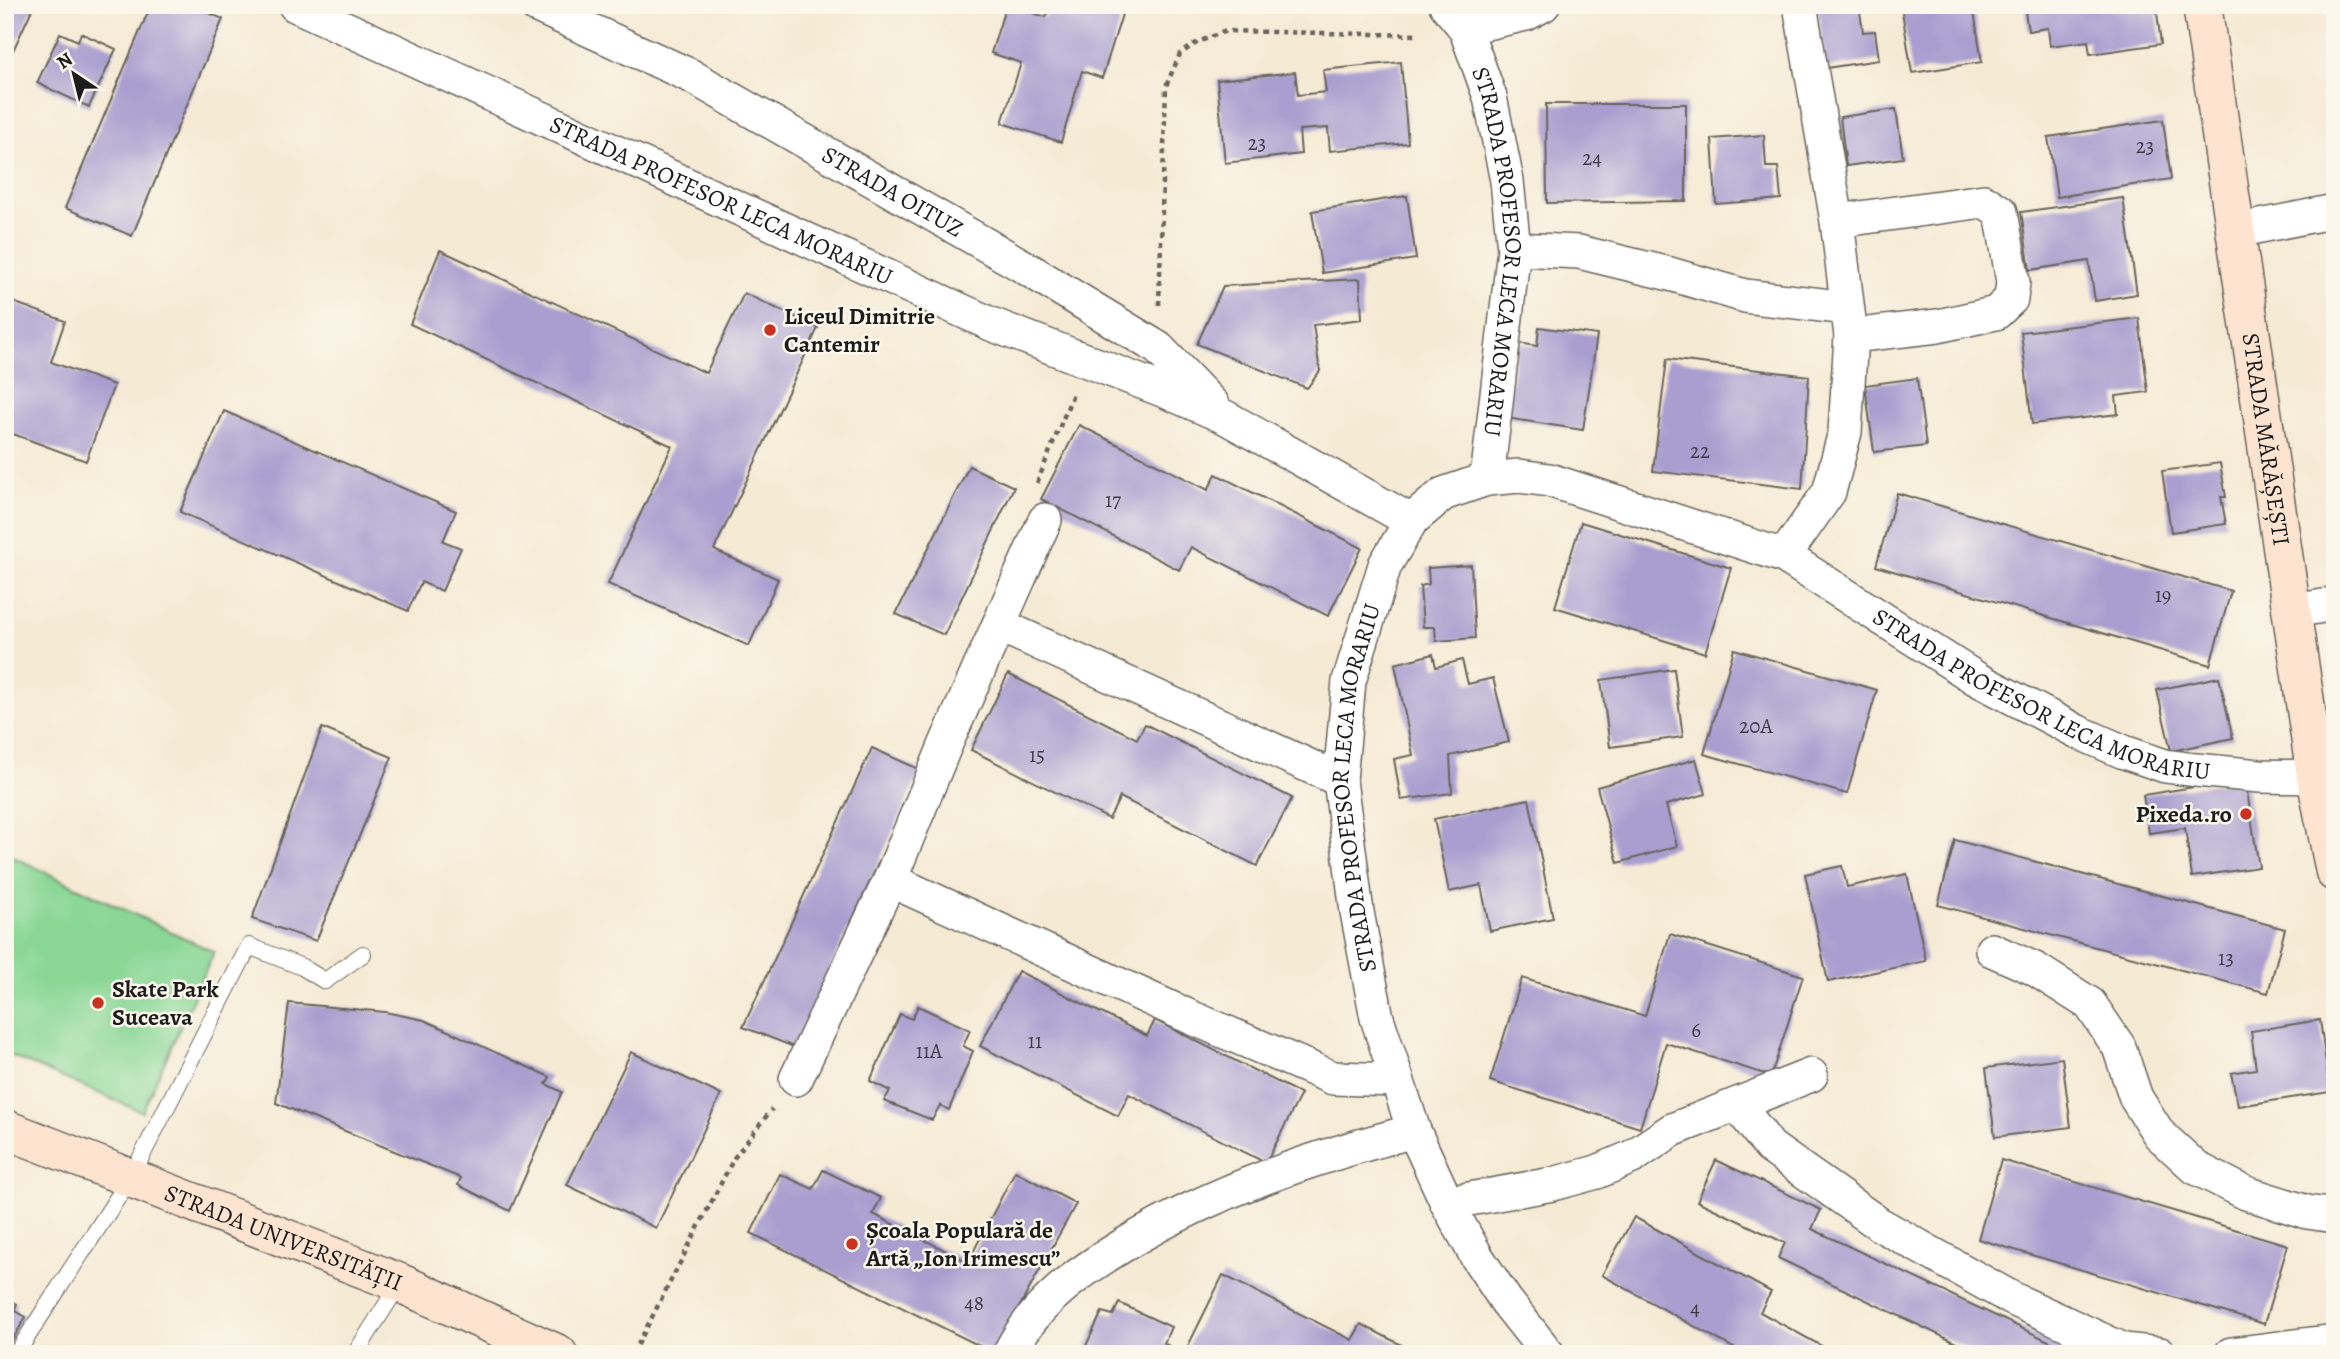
<svg xmlns="http://www.w3.org/2000/svg" width="2340" height="1359" font-family="Alegreya,serif">
<style>
.green{fill:#8ad796;stroke:#537a59;stroke-width:2}
.building{fill:#a99ecf}
.lines{fill:none;stroke-linecap:round;stroke-linejoin:round}
.lane-casing{stroke:#68645c;stroke-width:18}
.street-casing{stroke:#68645c;stroke-width:36}
.secondary-casing{stroke:#68645c;stroke-width:41}
.path{stroke:#68645c;stroke-width:4.5;stroke-dasharray:5 5;stroke-linecap:butt}
.lane{stroke:#fff;stroke-width:16}
.street{stroke:#fff;stroke-width:33}
.secondary{stroke:#fde4d1;stroke-width:38}
.poi-dot{fill:#c8321e;stroke:#fbf7ec;stroke-width:2.5}
.labels{text-anchor:middle;stroke-width:5;stroke-linejoin:round;paint-order:stroke}
.number-label{font-size:21px;fill:#3f3c49}
.street-label{font-size:24px;fill:#1c1c1c;stroke:#fbf7ec}
.poi-label{font-size:24px;font-weight:bold;fill:#1c1c1c;stroke:#fbf7ec;text-anchor:start}
</style>
<rect width="100%" height="100%" fill="#fbf7ec"/>
<filter id="ink" filterUnits="userSpaceOnUse"><feTurbulence type="fractalNoise" baseFrequency=".0143" numOctaves="2"/><feDisplacementMap in="SourceGraphic" scale="14" xChannelSelector="R" yChannelSelector="G"/><feConvolveMatrix kernelMatrix="1 2 1 2 8 2 1 2 1" color-interpolation-filters="sRGB"/></filter>
<filter id="wash" filterUnits="userSpaceOnUse"><feTurbulence type="fractalNoise" baseFrequency=".00686" numOctaves="4" result="noise"/><feDisplacementMap in="SourceGraphic" scale="28" xChannelSelector="R" yChannelSelector="G"/><feGaussianBlur stdDeviation="1.57" result="paint"/><feColorMatrix in="noise" values="0 0 0 0 0 0 0 0 0 0 0 0 0 0 0 0 0 1.4 0 .05"/><feComposite in="paint" operator="in"/></filter>
<g filter="url(#wash)">
<rect width="100%" height="100%" fill="#f5ead4"/>
<path class="green" d="M5 853 214 952 142 1112 5 1053Z"/>
<g id="blocks">
<path class="building" d="M5 5H34L5 68Z
M151 5H191L223 19 132 236 65 208Z
M1006 5 1046 17 1050 5H1125L1102 78 1082 71 1061 142 1002 123 1021 63 991 53Z
M1817 5H1859L1863 32 1875 31 1879 60 1826 68Z
M1901 5H1973L1982 62 1912 73Z
M2024 5H2156L2161 44 2090 54 2088 41 2050 46 2048 28 2028 31Z
M60 33 78 41 81 33 116 49 89 107 37 83Z
M1401 62 1408 143 1330 151 1328 128 1299 130 1301 154 1225 163 1217 80 1295 72 1298 95 1326 92 1323 70Z
M1546 104H1686V201L1547 203Z
M1896 109 1903 158 1846 166 1840 117Z
M2163 120 2171 179 2057 197 2048 137Z
M1764 135 1766 167H1778L1781 199 1716 204 1712 139Z
M1407 196 1416 259 1322 273 1312 211Z
M2123 198 2137 294 2095 301 2089 261 2030 270 2021 212Z
M440 250 706 373 744 293 818 328 714 550 778 579 749 646 608 584 672 446 410 324Z
M1360 279 1362 319 1313 325 1320 371 1307 388 1197 344 1223 286Z
M5 299 65 321 51 362 114 385 86 461 5 431Z
M2139 318 2148 392 2116 396 2118 414 2032 424 2021 332Z
M1539 327 1597 335 1583 430 1506 418 1517 343 1537 346Z
M1667 359 1809 376 1802 489 1653 471Z
M1917 378 1926 446 1874 452 1865 385Z
M224 411 456 511 443 541 461 548 442 591 421 582 408 611 180 512Z
M1079 425 1208 490 1216 474 1362 548 1328 616 1191 547 1179 570 1041 499Z
M2220 463 2226 497H2221L2226 524 2171 532 2162 471Z
M969 466 1014 487 944 635 896 614Z
M1897 493 2231 591 2210 665 1876 566Z
M1581 522 1731 568 1705 653 1555 607Z
M1471 565 1475 638 1436 641 1435 627H1423L1420 586 1429 584 1428 568Z
M1734 649 1877 690 1847 794 1704 754Z
M1433 654 1436 667 1462 660 1468 684 1493 678 1509 742 1450 756 1452 793 1401 800 1394 759 1413 755 1395 664Z
M1674 669 1683 737 1610 747 1601 680Z
M1008 674 1137 739 1145 724 1292 798 1257 866 1120 797 1109 819 971 750Z
M2219 677 2233 738 2171 751 2157 690Z
M322 728 392 757 316 941 252 919Z
M872 748 921 770 794 1047 743 1027Z
M1696 759 1706 794 1666 805 1677 846 1618 863 1597 787Z
M2245 779 2259 867 2192 877 2185 828 2149 833 2143 795Z
M1529 799 1553 918 1490 931 1481 885 1449 892 1434 819Z
M1955 840 2285 929 2268 993 1938 905Z
M1842 866 1847 887 1907 874 1926 961 1828 982 1805 874Z
M1670 934 1803 976 1771 1076 1666 1043 1640 1128 1490 1081 1522 978 1645 1016Z
M1018 971 1147 1036 1155 1020 1301 1094 1266 1163 1129 1094 1118 1116 980 1046Z
M289 1003 385 1012 424 1020 550 1077 546 1084 562 1092 510 1211 458 1185 461 1178 276 1103Z
M918 1006 970 1030 963 1046 973 1051 949 1110 940 1105 932 1120 884 1101 890 1091 870 1081 900 1014 912 1019Z
M2320 1020 2330 1092 2238 1106 2231 1073 2256 1069 2251 1031Z
M631 1052 721 1095 656 1228 567 1185Z
M2062 1058 2071 1127 1995 1137 1986 1068Z
M1716 1160 1821 1210 1812 1229 2076 1354H1979L1778 1258 1785 1243 1697 1201Z
M2001 1160 2288 1245 2264 1324 1978 1239Z
M823 1170 881 1198 873 1214 968 1262 1015 1171 1076 1204 994 1353 751 1233 780 1174 813 1189Z
M1634 1217 1771 1292 1760 1312 1836 1354H1735L1737 1350 1602 1275Z
M1223 1275 1352 1340 1361 1324 1419 1354H1193L1186 1350Z
M5 1297 17 1304 14 1310 26 1317 5 1352Z
M1119 1303 1171 1327 1164 1343 1174 1349 1172 1354H1082L1102 1312 1113 1315Z"/>
</g>
</g>
<g filter="url(#ink)">
<use href="#blocks" fill-opacity="0" stroke="#68645c" stroke-width="2"/>
<g class="lines">
<g class="lane-casing">
<path id="lane" d="M16 1354 131 1177 249 946 302 967 325 981 363 954
M355 1354 400 1283"/>
</g>
<g class="street-casing">
<g id="street">
<path id="s1" d="M295 5 991 324 1165 391 1225 417 1411 521"/>
<path id="s2" d="M535 5 691 76 1021 265 1158 348 1213 405"/>
<path id="s3" d="M1446 5 1465 28 1490 97 1507 181 1514 249 1487 479"/>
<path d="M1465 28 1526 14 1543 5"/>
<path d="M1837 221 1984 201 2001 212 2013 282 2011 299 1996 313 1938 326 1851 336"/>
<path d="M2236 231 2335 211"/>
<path d="M1514 249 1579 252 1670 274 1745 296 1847 308"/>
<path d="M1784 556 1829 492 1845 432 1851 336 1837 221 1800 5"/>
<path d="M2293 611 2335 604"/>
<path d="M999 625 1340 780"/>
<path d="M890 880 1188 1016 1333 1078 1397 1080"/>
<path d="M1992 950 2035 969 2090 1004 2119 1047 2136 1098 2159 1134 2196 1168 2246 1193 2307 1212 2335 1216"/>
<path d="M796 1079 890 880 945 746 1045 520"/>
<path d="M1738 1105 1770 1147 1879 1224 2013 1299 2124 1350 2160 1354"/>
<path d="M1447 1203 1553 1184 1597 1172 1632 1157 1672 1130 1811 1075"/>
<path d="M1009 1354C1035 1302 1079 1272 1127 1243 1216 1190 1314 1157 1414 1131"/>
<path id="s4" d="M1548 1354 1506 1301 1477 1257 1447 1203 1414 1131 1377 1018 1357 912 1340 780 1349 681 1385 565 1411 521 1443 494 1487 479 1519 476 1549 480 1784 556 1977 679 2078 732 2124 752 2165 766 2196 770 2260 776 2316 777"/>
<path d="M2231 1354 2335 1341"/>
</g>
</g>
<g class="secondary-casing">
<g id="secondary">
<path id="s5" d="M2202 5 2316 777 2335 872"/>
<path id="s6" d="M5 1129 400 1283 558 1354"/>
</g>
</g>
<path class="path" d="M1159 305 1166 86 1180 54 1198 42 1226 31 1419 35
M1037 483 1073 394
M633 1354 734 1158 772 1109"/>
<use href="#lane" class="lane"/>
<use href="#street" class="street"/>
<use href="#secondary" class="secondary"/>
</g>
</g>
<g class="poi-dot">
<circle cx="770" cy="330" r="7"/>
<circle cx="2246" cy="814" r="7"/>
<circle cx="98" cy="1003" r="7"/>
<circle cx="852" cy="1244" r="7"/>
</g>
<g class="labels">
<g class="number-label">
<text x="1257" y="150">23</text>
<text x="2145" y="153">23</text>
<text x="1592" y="165">24</text>
<text x="1700" y="458">22</text>
<text x="1113" y="507">17</text>
<text x="2163" y="602">19</text>
<text x="1756" y="733">20A</text>
<text x="1037" y="762">15</text>
<text x="2226" y="965">13</text>
<text x="1696" y="1037">6</text>
<text x="1035" y="1048">11</text>
<text x="929" y="1058">11A</text>
<text x="974" y="1310">48</text>
<text x="1695" y="1315">4</text>
</g>
<g class="street-label">
<text dy="8" stroke="none"><textPath href="#s2" startOffset="404">STRADA OITUZ</textPath></text>
<text dy="8" stroke="none"><textPath href="#s1" startOffset="469">STRADA PROFESOR LECA MORARIU</textPath></text>
<text dy="8" stroke="none"><textPath href="#s3" startOffset="259">STRADA PROFESOR LECA MORARIU</textPath></text>
<text dy="8" stroke="none"><textPath href="#s5" startOffset="439">STRADA MĂRĂȘEȘTI</textPath></text>
<text dy="8" stroke="none"><textPath href="#s4" startOffset="1586">STRADA PROFESOR LECA MORARIU</textPath></text>
<text dy="8" stroke="none"><textPath href="#s4" startOffset="614">STRADA PROFESOR LECA MORARIU</textPath></text>
<text dy="8" stroke="none"><textPath href="#s6" startOffset="299">STRADA UNIVERSITĂȚII</textPath></text>
</g>
<g class="poi-label">
<text x="784" y="324">Liceul Dimitrie<tspan x="784" dy="28">Cantemir</tspan></text>
<text x="2232" y="822" text-anchor="end">Pixeda.ro</text>
<text x="112" y="997">Skate Park<tspan x="112" dy="28">Suceava</tspan></text>
<text x="866" y="1238">Școala Populară de<tspan x="866" dy="28">Artă „Ion Irimescu”</tspan></text>
</g>
</g>
<rect width="2340" height="1359" fill="none" stroke="#fbf7ec" stroke-width="28"/>
<g transform="translate(74 74) rotate(325)" stroke="#fbf7ec" stroke-width="5" paint-order="stroke">
<path d="M0-5L12 26L0 18L-12 26Z" fill="#1c1c1c"/>
<text y="-10" font-size="19" font-weight="bold" text-anchor="middle" fill="#1c1c1c">N</text>
</g>
</svg>
